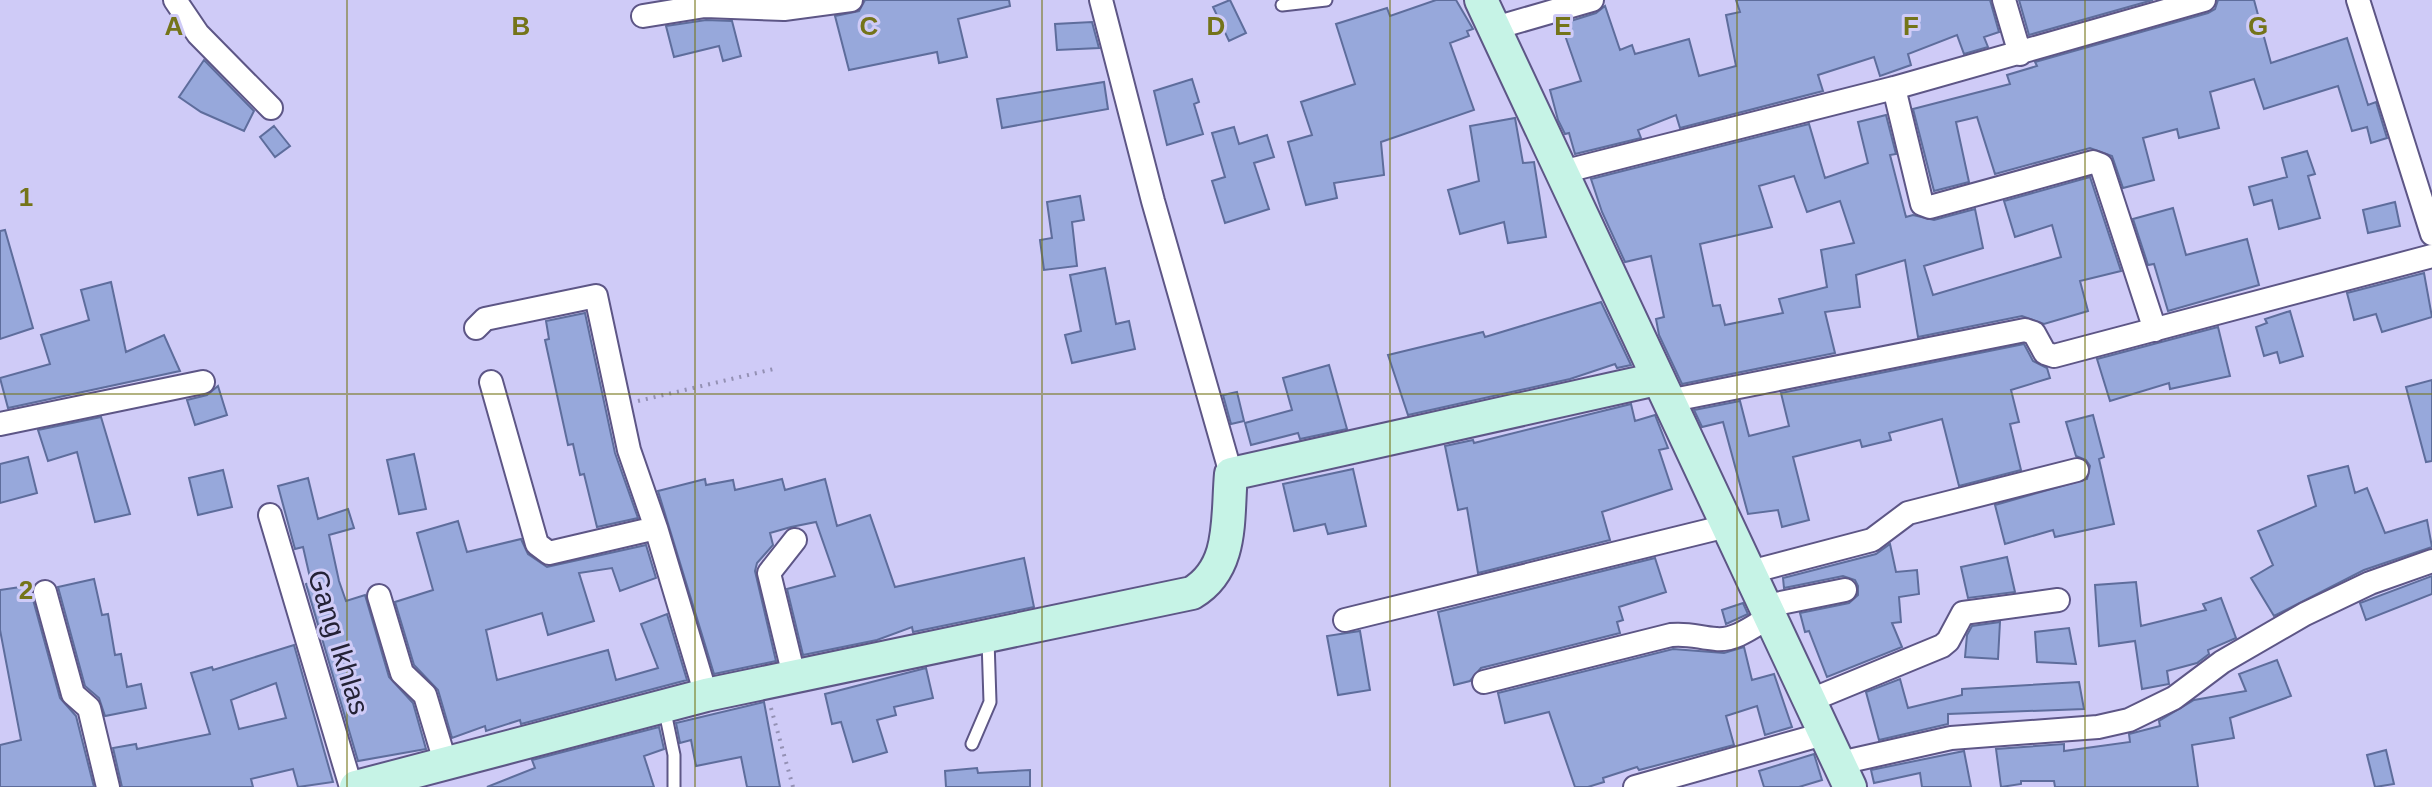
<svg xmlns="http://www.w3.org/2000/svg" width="2432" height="787" font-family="Helvetica,sans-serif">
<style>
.building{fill:#97a8db;stroke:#5e6d9c;stroke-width:2;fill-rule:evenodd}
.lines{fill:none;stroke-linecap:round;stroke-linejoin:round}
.lane-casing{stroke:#5d5686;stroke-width:15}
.street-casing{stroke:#5d5686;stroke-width:26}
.secondary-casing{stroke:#5d5686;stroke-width:36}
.path{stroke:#9491b4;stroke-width:4;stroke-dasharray:2 6;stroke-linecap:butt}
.lane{stroke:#fff;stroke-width:11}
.street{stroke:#fff;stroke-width:22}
.secondary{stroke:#c6f3e6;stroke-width:32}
.grid{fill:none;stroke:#747419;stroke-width:2;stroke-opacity:0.55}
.labels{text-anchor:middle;stroke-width:6;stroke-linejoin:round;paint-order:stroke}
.street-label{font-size:28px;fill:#242236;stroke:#cfcbf7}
.grid-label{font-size:26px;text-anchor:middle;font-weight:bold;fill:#747419;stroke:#cfcbf7;stroke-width:6;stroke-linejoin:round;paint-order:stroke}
</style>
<rect width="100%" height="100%" fill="#cfcbf7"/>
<path class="building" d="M865 0H1009L1010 6 958 19 967 57 939 63 937 52 849 70 835 16 859 11Z
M1230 0 1246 33 1229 41 1213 7Z
M1436 0H1456L1473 29 1467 31 1469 36 1450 43 1474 110 1381 142 1384 175 1334 183 1337 198 1306 205 1288 142 1312 135 1301 102 1355 84 1336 24 1387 8 1390 16Z
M1736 0H1990L1999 32 1984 37 1988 47 1964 54 1957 35 1908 54 1911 65 1880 76 1874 57 1818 75 1823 91 1680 128 1676 115 1638 130 1641 138 1575 154 1569 133 1565 134 1558 120 1550 90 1581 81 1561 24 1596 13 1605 6 1620 50 1632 45 1635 54 1689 39 1699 76 1736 66 1726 15 1740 12Z
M2019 0H2153L2029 35Z
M2218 0H2254L2271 63 2347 38 2368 105 2376 102 2387 138 2371 143 2367 127 2352 131 2338 86 2264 109 2254 79 2210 92 2219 128 2179 138 2177 129 2143 138 2154 180 2123 188 2112 156 2090 148 1995 174 1977 117 1956 122 1969 182 1934 191 1913 109 2010 84 2007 75 2037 66 2035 62 2208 13 2215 9Z
M706 20 732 21 741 56 723 61 719 46 674 57 666 26Z
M1092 22 1099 48 1057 50 1055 24Z
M204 60 254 111 244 131 201 112 179 97Z
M1192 79 1199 102 1194 104 1203 134 1167 145 1154 91Z
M1104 82 1108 109 1002 128 997 99Z
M1886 115 1896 154 1890 155 1906 217 1913 215 1934 220 1975 209 1983 248 1924 266 1933 295 2061 257 2052 225 2015 237 2004 201 2090 177 2121 271 2080 281 2088 311 2044 324 2022 316 1918 337 1905 260 1856 275 1860 307 1825 312 1835 353 1682 384 1659 335 1656 319 1664 317 1651 256 1625 262 1602 212 1591 179 1809 124 1825 178 1868 163 1858 122ZM1794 176 1807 212 1840 201 1854 243 1821 250 1827 287 1779 299 1783 313 1725 325 1720 305 1713 306 1700 244 1772 227 1759 186Z
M1515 118 1523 163 1534 162 1546 237 1508 243 1504 222 1460 234 1448 190 1479 181 1470 126Z
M274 126 290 146 275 157 260 137Z
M1234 127 1239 144 1267 135 1274 157 1254 163 1269 209 1225 223 1212 181 1225 177 1212 133Z
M2307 151 2315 174 2308 176 2320 218 2279 229 2272 200 2254 205 2249 187 2287 177 2282 158Z
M1080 196 1084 220 1072 222 1077 266 1044 270 1040 240 1052 238 1047 202Z
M2395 202 2400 226 2368 233 2363 210Z
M2173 208 2186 255 2247 239 2259 285 2168 311 2154 264 2148 265 2133 219Z
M5 230 33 328 0 339V231Z
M1105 268 1116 324 1129 321 1135 349 1072 363 1065 335 1081 331 1070 275Z
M2424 273 2432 317 2382 332 2376 314 2354 320 2347 293Z
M111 282 126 352 164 335 180 371 8 408 0 378 50 364 41 335 89 320 81 290Z
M1601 302 1631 365 1617 368 1615 364 1570 379 1408 415 1388 355 1483 332 1485 337Z
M2290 311 2303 356 2280 363 2277 352 2264 356 2256 327 2267 323 2265 319Z
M585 313 615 453 638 518 597 527 584 474 580 475 573 444 568 445 545 340 549 339 546 321Z
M2218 327 2230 376 2170 389 2169 383 2110 401 2097 359Z
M2024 344 2033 361 2047 368 2050 378 2011 390 2019 422 2010 424 2021 470 1959 486 1942 419 1889 433 1891 440 1862 447 1860 440 1793 457 1809 520 1782 527 1778 510 1748 514 1723 422 1702 427 1694 410 1740 401 1749 436 1789 426 1781 393Z
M1329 365 1347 429 1300 439 1298 433 1251 445 1245 423 1292 410 1283 378Z
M2432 380V461L2426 462 2406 387Z
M218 386 227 415 195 425 187 400 207 395Z
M1237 392 1244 421 1231 424 1223 395Z
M1631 404 1635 421 1655 415 1668 448 1659 450 1672 489 1602 512 1610 540 1478 573 1467 508 1458 510 1445 446 1473 440 1474 443Z
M2093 415 2104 457 2099 459 2114 524 2055 537 2053 530 2005 544 1995 505 2087 479 2090 466 2086 460 2076 456 2066 422Z
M101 417 130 514 95 522 77 452 48 461 38 430Z
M414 454 426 509 399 514 387 460Z
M28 457 37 493 0 503V464Z
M2348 466 2355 493 2367 488 2385 533 2427 520 2432 547 2364 570 2274 616 2251 578 2273 565 2258 531 2316 506 2308 476Z
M1353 469 1366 526 1328 534 1325 524 1294 531 1283 484Z
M223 470 232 507 198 515 189 478Z
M308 478 318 519 348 509 354 528 329 535 339 581 346 601 365 595 389 677 413 703 426 749 358 761 306 584 311 582 303 547 295 549 278 486Z
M705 479 706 485 733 480 735 490 782 479 785 490 825 479 837 526 870 515 895 587 1024 558 1034 607 913 632 912 627 877 640 803 655 787 589 835 576 816 522 791 527 770 533 773 545 757 563 755 571 776 661 714 674 658 491Z
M458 521 467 552 521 539 528 554 547 567 646 545 656 578 620 591 612 568 579 573 594 621 548 635 542 613 486 630 497 680 608 650 616 680 658 668 641 624 667 614 687 680 521 724 520 720 486 731 485 726 452 738 438 690 414 665 395 602 433 590 417 533Z
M1890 544 1896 572 1917 570 1919 594 1899 597 1901 622 1892 623 1902 647 1827 677 1809 631 1805 632 1800 613 1849 603 1858 595V586L1855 580 1843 576 1784 588 1783 578 1876 554Z
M2007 557 2015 592 1968 598 1961 567Z
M1655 558 1666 592 1619 607 1623 620 1617 622 1620 633 1481 668 1470 681 1454 685 1438 612Z
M2432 576V594L2366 620 2360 603Z
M94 579 102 615 108 614 115 655 121 654 127 687 141 684 146 708 105 716 99 698 85 686 58 587Z
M2136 582 2141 626 2206 610 2203 604 2221 598 2236 638 2208 650 2209 654 2197 663 2167 671 2169 684 2142 689 2135 641 2099 646 2095 585Z
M34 585 32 596 60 698 76 716 94 787H0V745L21 740 0 630V590Z
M1743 603 1748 614 1726 624 1722 610Z
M2000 622 1998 659 1965 657 1967 635 1972 626Z
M2069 628 2076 664 2037 662 2035 632Z
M1360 631 1370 690 1338 695 1327 636Z
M294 645 333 782 298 787 293 769 251 779 253 787H122L113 748 136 744 137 749 210 734 191 673 212 667 213 670ZM276 683 286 718 239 729 231 700Z
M1744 647 1752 680 1774 674 1792 727 1765 735 1757 706 1726 716 1734 745 1639 770 1637 767 1603 778 1604 782 1588 787H1575L1549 712 1505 723 1498 693 1673 649 1724 653Z
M2277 660 2291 696 2230 718 2234 738 2192 745 2198 787H2055L2054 781H2021V784L2001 787 1996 749 2064 744V751L2130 742 2129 734 2160 726 2159 721 2194 700 2246 691 2239 674Z
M926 668 933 698 894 707 896 715 877 720 887 752 853 762 841 722 832 724 825 694Z
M1900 679 1908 708 1962 695V689L2079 682 2084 709 1948 714V724L1879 740 1866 692Z
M764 702 780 787H747L741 757 696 766 691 740 680 743 676 723Z
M659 727 664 749 644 756 654 787H487L535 768 532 760Z
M2386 750 2394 784 2375 787 2367 755Z
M1964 751 1971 787H1922L1920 773 1874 783 1871 770Z
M1814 754 1822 780 1799 787H1764L1759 771Z
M977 768 978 773 1030 770V787H946L945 771Z"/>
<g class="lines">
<g class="lane-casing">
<path id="lane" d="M1282 5 1326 0
M664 707 674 755V787
M972 744 990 702 988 640"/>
</g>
<g class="street-casing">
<path id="street" d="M175 0 198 34 271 108
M1101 0 1153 201 1231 474
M2004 0 2020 54
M2358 0 2432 234
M643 16 705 6 784 9 851 0
M1495 28 1592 0
M1894 88 1922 204 1930 207 2093 162 2101 165 2155 330
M1562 172 1894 88 2204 0
M476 328 485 319 596 296 629 450 656 528
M491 382 537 544 549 553 656 528 706 695
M1668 401 2025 330 2034 333 2045 353 2054 356 2432 256
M0 424 203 382
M270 515 351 787
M1750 572 1872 540 1908 513 2077 470
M45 592 73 694 89 708 108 787
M379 596 402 673 425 695 446 765
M1766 606 1845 590
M1345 620 1727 526
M794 676 769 573 795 540
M1484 682 1671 635C1689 633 1700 638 1716 639 1736 641 1755 625 1771 616
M1811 700 1942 646 1948 641 1963 613 2058 600
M1840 763 1951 738 2098 727 2129 720 2174 698 2222 662 2305 614 2370 583 2432 561
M1635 787 1827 733"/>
</g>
<g class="secondary-casing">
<path id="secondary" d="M1481 0 1850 787
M356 787 706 695 1192 593C1234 568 1227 518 1231 474L1657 379"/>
</g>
<path class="path" d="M638 401 778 368
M771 708 793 787"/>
<use href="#lane" class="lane"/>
<use href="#street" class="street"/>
<use href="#secondary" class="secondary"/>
</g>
<path class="grid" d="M347 0V787M695 0V787M1042 0V787M1390 0V787M1737 0V787M2085 0V787M0 394H2432"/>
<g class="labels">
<g class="street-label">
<text transform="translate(339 642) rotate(73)" y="10">Gang Ikhlas</text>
</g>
</g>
<g class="grid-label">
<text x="174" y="35">A</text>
<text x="521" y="35">B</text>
<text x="869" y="35">C</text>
<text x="1216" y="35">D</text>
<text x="1563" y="35">E</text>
<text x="1911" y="35">F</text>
<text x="2258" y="35">G</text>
<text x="26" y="206">1</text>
<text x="26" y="599">2</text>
</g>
</svg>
